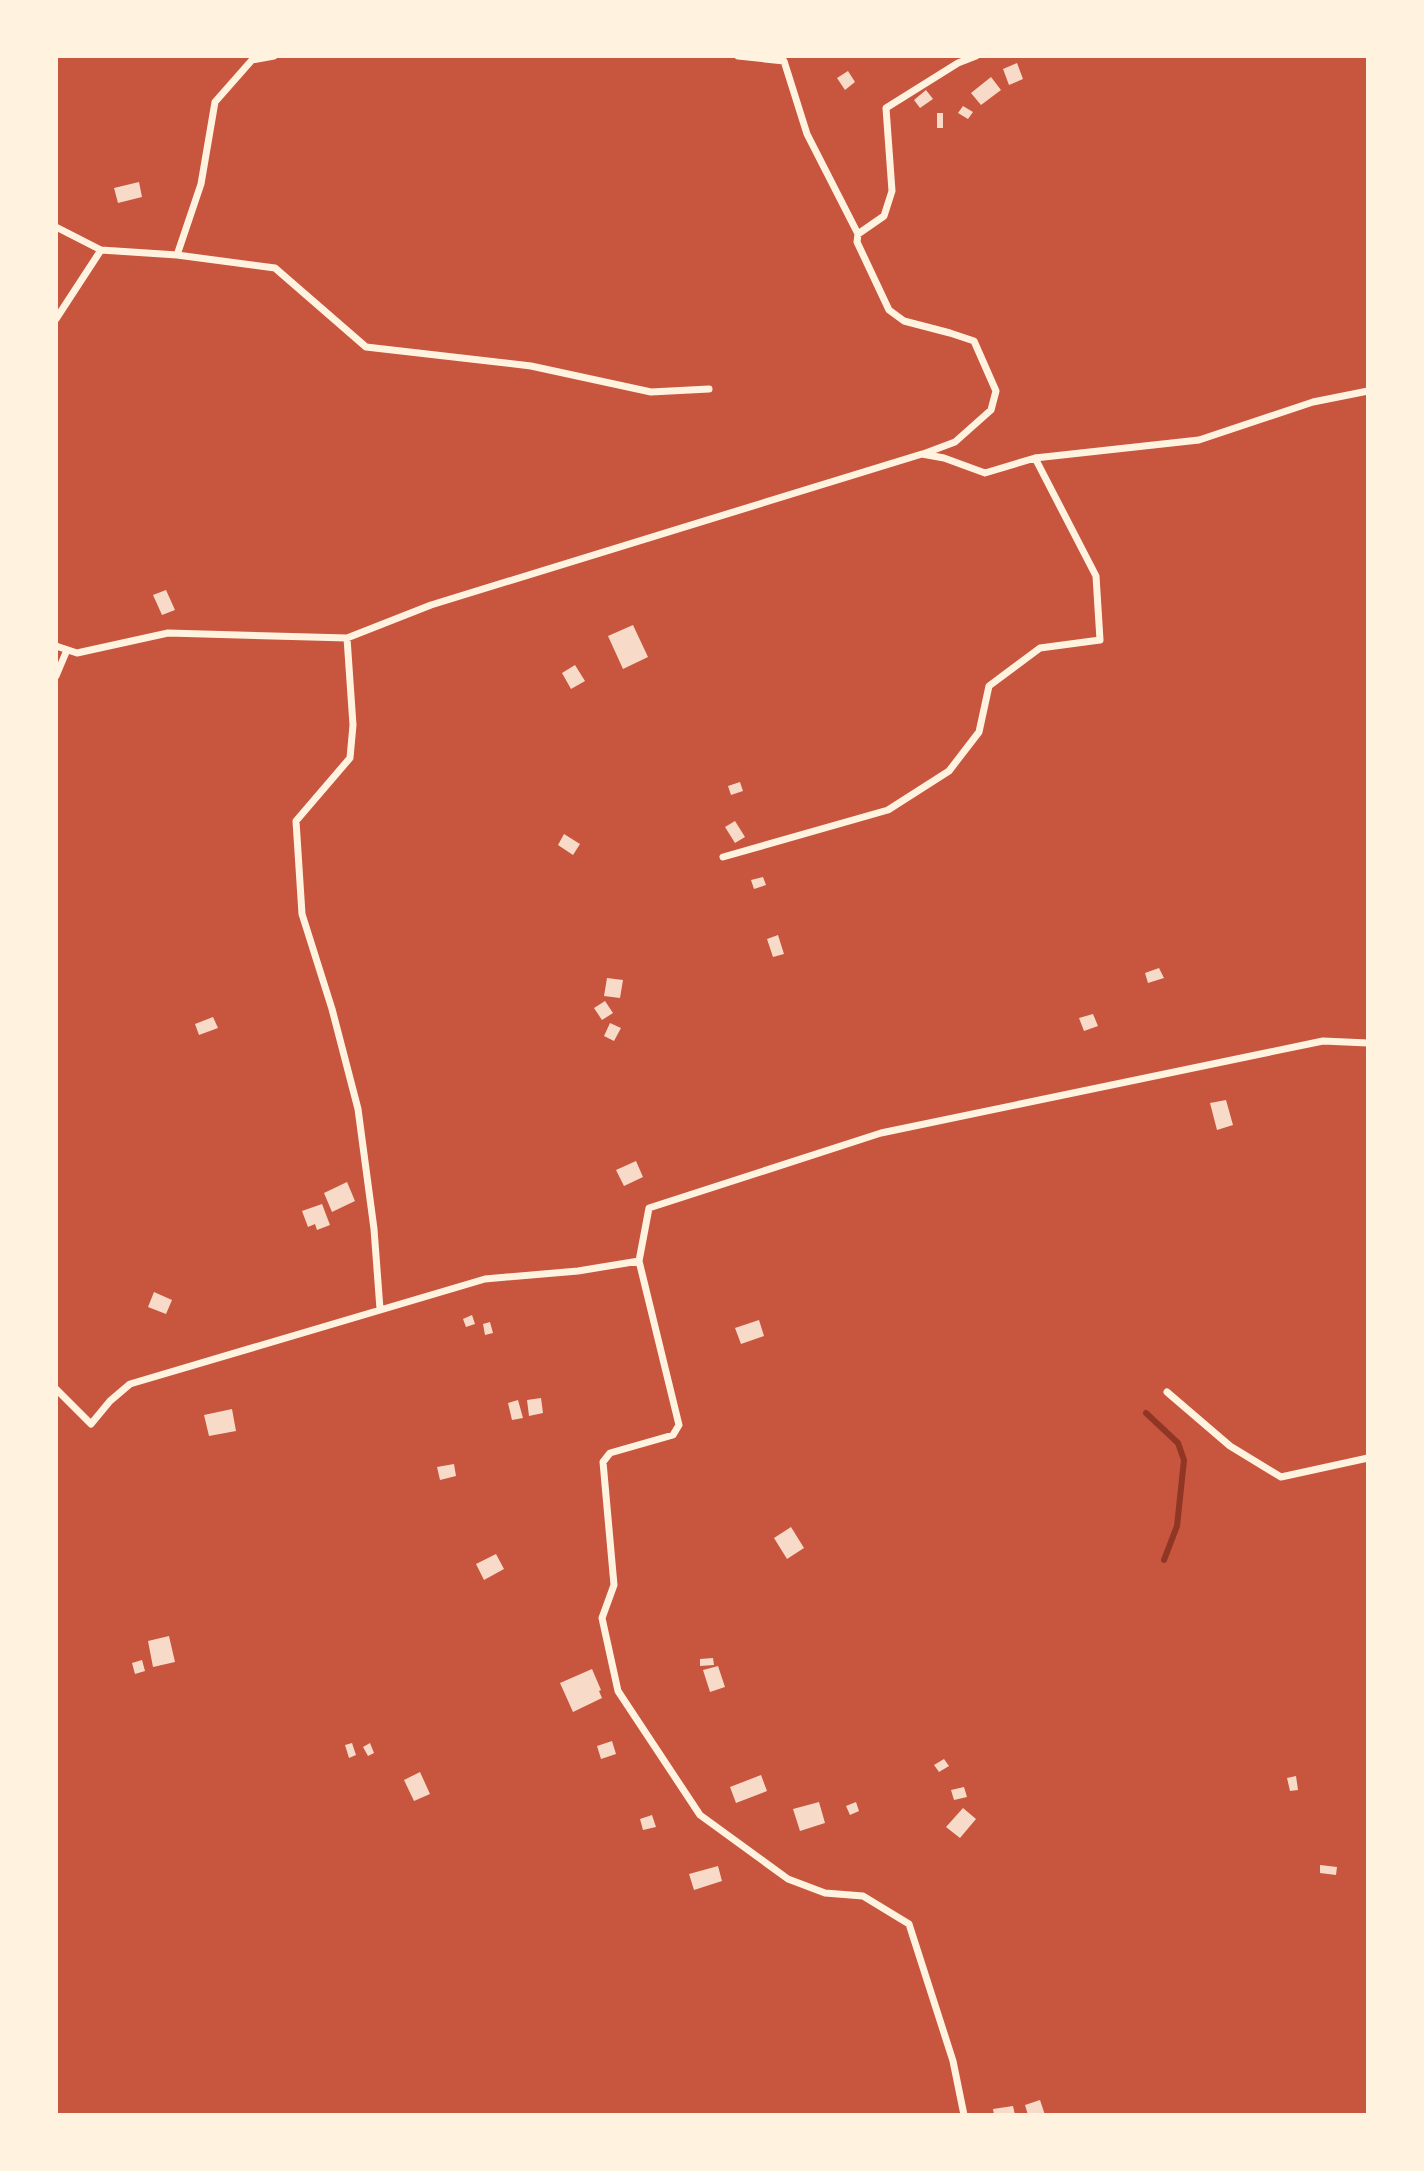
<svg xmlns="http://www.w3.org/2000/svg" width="1424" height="2171" font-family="Quicksand,sans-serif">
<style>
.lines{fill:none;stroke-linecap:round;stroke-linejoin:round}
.stream{stroke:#8f3625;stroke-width:6}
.building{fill:#f7dbc8}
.minor{stroke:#fff3e0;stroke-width:7}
</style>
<rect width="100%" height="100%" fill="#c8553d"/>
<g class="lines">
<path class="stream" d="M1146 1413 1178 1443 1184 1460 1177 1526 1164 1560"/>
</g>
<path class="building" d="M1017 63 1023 79 1009 85 1003 69Z
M848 71 855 82 845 90 837 78Z
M991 77 1001 90 981 105 971 93Z
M926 90 933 99 920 108 914 100Z
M963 106 973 112 968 119 958 113Z
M937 113H943V128H937Z
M139 182 142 197 118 203 114 188Z
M166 590 175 610 162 615 153 595Z
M633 625 648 657 623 669 608 636Z
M575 665 585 681 571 689 562 673Z
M740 782 743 791 731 795 728 786Z
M735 821 745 837 735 843 725 827Z
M564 834 580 844 573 855 558 845Z
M763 877 766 885 754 889 751 880Z
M778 935 784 954 773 957 767 939Z
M1159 968 1164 978 1148 983 1145 973Z
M607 978 623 980 620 998 604 996Z
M605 1001 613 1013 602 1020 594 1008Z
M1093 1014 1098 1026 1084 1031 1079 1018Z
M213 1017 218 1028 199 1035 195 1024Z
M610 1023 621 1028 614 1041 604 1036Z
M1226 1100 1233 1125 1217 1130 1210 1103Z
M636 1161 643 1177 624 1186 616 1170Z
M347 1182 355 1201 332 1212 324 1193Z
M322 1204 330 1225 317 1230 315 1224 308 1227 302 1211Z
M154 1292 172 1300 166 1314 148 1307Z
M472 1315 475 1324 466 1327 463 1319Z
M759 1320 764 1336 741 1344 735 1328Z
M490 1322 493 1333 485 1335 483 1324Z
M541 1398 543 1413 529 1416 527 1400Z
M518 1400 523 1418 512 1420 508 1403Z
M232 1409 236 1431 209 1436 204 1415Z
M454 1464 456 1476 440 1480 437 1467Z
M791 1527 804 1548 787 1559 774 1538Z
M496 1554 504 1569 484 1580 476 1564Z
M169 1636 175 1662 153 1667 148 1641Z
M713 1658 714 1665 700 1666V1659Z
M142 1660 145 1671 135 1674 132 1663Z
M718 1666 725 1687 710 1692 703 1670Z
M592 1669 601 1690 599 1691 602 1698 573 1712 560 1683Z
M612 1741 616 1754 601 1759 597 1746Z
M352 1743 356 1755 349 1758 345 1745Z
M370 1743 374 1753 368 1756 363 1747Z
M944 1759 949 1766 939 1772 934 1765Z
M420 1772 430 1794 414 1801 404 1780Z
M761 1775 767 1791 736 1803 730 1787Z
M1296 1776 1298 1790 1290 1791 1287 1778Z
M964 1787 967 1797 954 1800 951 1790Z
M819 1802 825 1823 800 1831 793 1809Z
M856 1802 859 1811 850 1815 846 1806Z
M963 1808 976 1819 960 1838 946 1827Z
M652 1815 656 1827 643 1830 640 1819Z
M1320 1865 1337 1867 1336 1875 1320 1873Z
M718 1866 722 1881 694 1890 689 1874Z
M1040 2100 1045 2115H1028L1025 2105Z
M1013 2106 1015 2115H994L993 2109Z"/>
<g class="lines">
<path class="minor" d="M738 56 784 61 807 134 858 234
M56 227 101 250 177 255 201 184 215 102 252 60 274 56
M177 255 275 268 366 347 531 366 651 392 709 389
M56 319 101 250
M923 454 955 442 991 410 996 391 974 341 950 333 904 321 889 310 857 242 858 234 884 216 892 191 886 108 958 63 976 56
M347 638 353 725 350 758 296 821 302 914 332 1009 358 1109 374 1229 380 1309
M56 646 77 653 168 633 347 638 431 605 922 454 944 458 985 473 1035 458 1199 440 1313 402 1368 391
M56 676 67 650
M723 857 888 810 949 771 979 732 989 686 1040 648 1100 640 1096 576 1035 458
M56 1389 91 1424 110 1401 130 1384 485 1279 578 1271 639 1261
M1167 1392 1230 1446 1281 1477 1368 1458
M964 2115 953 2061 909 1924 863 1896 825 1893 788 1879 700 1815 618 1691 602 1618 614 1585 603 1462 610 1453 673 1435 679 1425 639 1261 649 1208 881 1133 1323 1041 1368 1043"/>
</g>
<rect width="1424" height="2171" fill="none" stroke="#fff3e0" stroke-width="116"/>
</svg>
